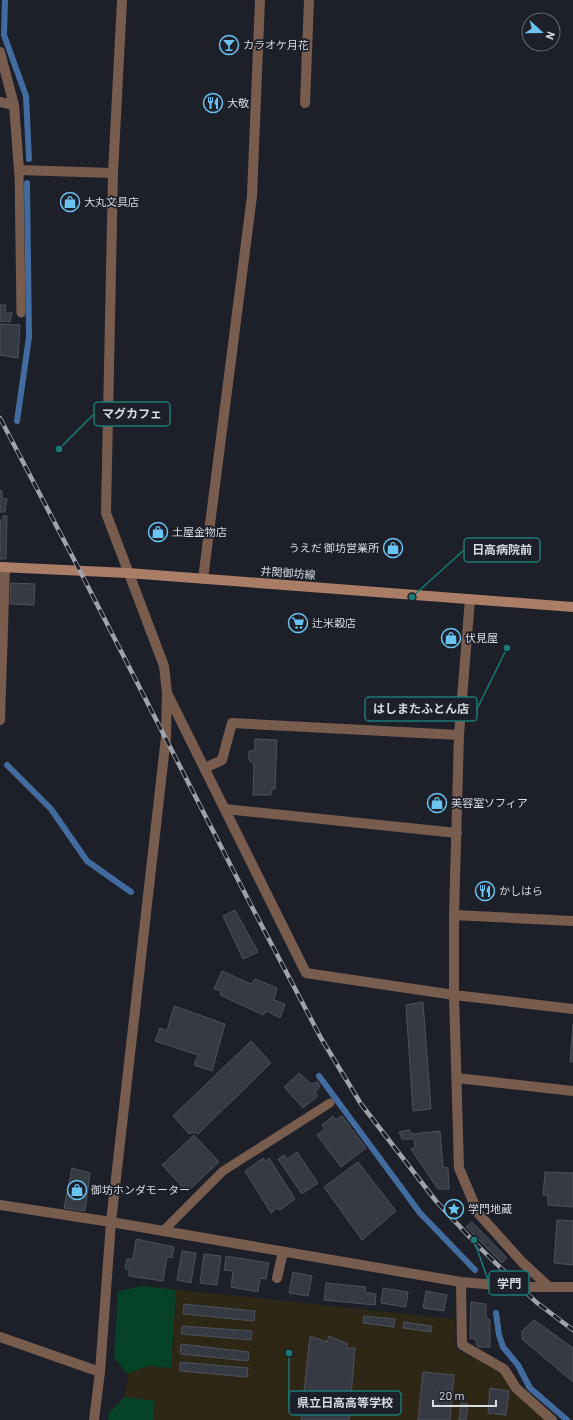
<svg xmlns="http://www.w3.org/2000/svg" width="573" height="1420" font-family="Barlow,'Noto Sans JP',sans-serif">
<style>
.education{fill:#2e2716}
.green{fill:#054228}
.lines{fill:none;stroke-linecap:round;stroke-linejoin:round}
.stream{stroke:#426ca0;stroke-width:6}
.building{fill:#363a43;stroke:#4d515b}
.service{stroke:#785c4e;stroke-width:9}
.minor{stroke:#785c4e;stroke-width:10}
.tertiary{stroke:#785c4e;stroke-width:10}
.secondary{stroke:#aa7d67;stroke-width:10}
.rail-casing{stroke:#a0a3aa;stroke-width:4.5}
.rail{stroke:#1d2029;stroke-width:3;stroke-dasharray:9;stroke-linecap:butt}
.labels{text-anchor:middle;stroke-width:3.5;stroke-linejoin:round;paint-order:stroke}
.poi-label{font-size:11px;fill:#d8dbe1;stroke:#1d2029;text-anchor:start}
.street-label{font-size:11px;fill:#d8dbe1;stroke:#1d2029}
.leader{fill:none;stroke:#197b74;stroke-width:1.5}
.callout-dot{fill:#197b74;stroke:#1d2029;stroke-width:1.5}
.callout{fill:#1d2029;stroke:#197b74;stroke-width:1.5}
.callout-label{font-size:12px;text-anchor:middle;font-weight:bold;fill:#d8dbe1}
</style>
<rect width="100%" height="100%" fill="#1d2029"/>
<path class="education" d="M143 1286 453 1319 454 1294 456 1349 501 1372 545 1420H108L109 1413 124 1397 128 1375 114 1358 118 1291Z"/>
<path class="green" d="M143 1286 176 1290 171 1368 147 1366 128 1374 114 1358 118 1291Z
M124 1397 155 1401 153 1420H108L109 1413Z"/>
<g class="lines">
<path class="stream" d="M5 0 4 35 26 96 29 159
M17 421 29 337 27 183
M7 765 51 809 87 861 131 892
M319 1076 420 1213 475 1270
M496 1313 499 1335 503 1347 518 1365 530 1388 567 1420"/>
</g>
<path class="building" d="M0 305H6L5 313H12L10 322 0 321Z
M0 324 20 325 18 358 0 355Z
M0 490 2 491V498L7 499 5 512H0Z
M3 516H7L6 559H0V520L2 521Z
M11 583 35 584 34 605 10 604Z
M255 739 277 740 275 789H272L271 795H253L254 764 249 760V751L255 750Z
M235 910 258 952 243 959 223 916Z
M222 971 251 984 255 979 277 988 274 1000 285 1004 280 1018 267 1011 263 1015 220 995 221 991 214 989Z
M423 1002 431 1109 413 1111 406 1005Z
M174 1006 225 1024 212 1071 194 1065 198 1055 155 1041 160 1028 167 1031Z
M573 1024V1062H570Z
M251 1041 271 1063 198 1134 193 1132 189 1134 173 1116Z
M299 1073 311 1084 317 1082 320 1086 315 1093 318 1096 303 1108 284 1087Z
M333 1116 336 1120 342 1116 366 1148 341 1167 317 1135 325 1129 322 1125Z
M409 1130 413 1134 440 1131 443 1167 448 1168 449 1189H438L411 1149 415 1147 414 1139H402L399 1132Z
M194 1135 219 1162 187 1192 162 1165Z
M297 1152 318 1183 302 1194 278 1159 284 1155 287 1159Z
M263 1158 266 1161 269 1158 295 1199 280 1210 277 1208 271 1213 245 1171Z
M358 1162 396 1211 362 1240 324 1187Z
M72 1168 90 1173 85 1211 64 1208Z
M545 1172 573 1173V1207L548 1205V1195H543Z
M557 1220 573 1221V1265L554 1263Z
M472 1222 507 1258 502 1263 466 1227Z
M136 1239 174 1247 172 1258 167 1257 163 1281 129 1276V1270L125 1268 127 1259H133Z
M182 1251 196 1253 191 1283 177 1280Z
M204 1254 221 1256 217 1285 200 1283Z
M226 1256 269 1263 266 1279 260 1278 258 1292 231 1287 233 1271 224 1270Z
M293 1272 312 1276 308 1296 289 1293Z
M326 1283 366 1287 365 1292 376 1294 375 1305 324 1300Z
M383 1288 408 1292 406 1307 381 1303Z
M426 1291 447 1295 444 1311 423 1308Z
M471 1302 486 1304V1318L490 1320V1347H478L475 1339 470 1338Z
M184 1304 255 1311 254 1321 183 1314Z
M364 1316 395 1319 394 1327 363 1323Z
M534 1320 573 1348V1382L522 1339V1331Z
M404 1322 432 1326 431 1332 403 1328Z
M182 1326 252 1331 251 1340 181 1334Z
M310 1336 327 1342 329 1336 348 1344 346 1348H355L349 1420H301Z
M181 1344 249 1352 248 1361 180 1354Z
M180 1362 248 1368 247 1377 180 1371Z
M423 1372 454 1375 450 1420H418Z
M490 1388 509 1391 506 1415 488 1413Z
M461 1403 468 1404 466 1420H459Z"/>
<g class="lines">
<path class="service" d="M19 170 21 313
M163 1231 223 1171 330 1103"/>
<path class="minor" d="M0 52 14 105
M0 102 14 105 19 170 113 173
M305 103 309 0
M203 579 252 196 260 0
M167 693 306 973 454 995V915L459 735 470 599
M0 720 5 567
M205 768 222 760 232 723 459 735
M225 809 457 833
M454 915 573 921
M457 1078 573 1091
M0 1205 111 1222 461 1282 520 1287H573
M277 1278 283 1252
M461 1282 462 1345 504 1369 516 1388 552 1420
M549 1287 522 1262 478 1213 459 1168 454 995 573 1009
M0 1337 100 1372
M94 1420 100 1372 111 1222"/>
<path class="tertiary" d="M111 1222 166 737 167 693 164 666 106 513 113 173 122 0"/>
<path class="secondary" d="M0 567 128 573 573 607"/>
<g class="rail-casing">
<path id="rail" d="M0 418 80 571 253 909 321 1038 361 1104 436 1201 477 1245 536 1302 573 1330"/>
</g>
<use href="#rail" class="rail"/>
</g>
<defs>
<g id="bar-ring" transform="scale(1)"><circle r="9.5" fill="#1d2029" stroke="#6ac3f1" stroke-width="1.5"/><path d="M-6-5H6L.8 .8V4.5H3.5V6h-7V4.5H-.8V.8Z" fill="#6ac3f1"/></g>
<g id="restaurant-ring" transform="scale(1)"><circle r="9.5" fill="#1d2029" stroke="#6ac3f1" stroke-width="1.5"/><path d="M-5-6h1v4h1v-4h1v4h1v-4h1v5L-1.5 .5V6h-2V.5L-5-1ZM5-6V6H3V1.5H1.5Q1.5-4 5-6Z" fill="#6ac3f1"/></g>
<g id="shop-ring" transform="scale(1)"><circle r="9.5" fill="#1d2029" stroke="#6ac3f1" stroke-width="1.5"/><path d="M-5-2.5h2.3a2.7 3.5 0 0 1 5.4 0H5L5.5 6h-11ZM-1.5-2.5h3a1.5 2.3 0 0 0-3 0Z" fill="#6ac3f1"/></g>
<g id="supermarket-ring" transform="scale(1)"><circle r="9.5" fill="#1d2029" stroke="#6ac3f1" stroke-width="1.5"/><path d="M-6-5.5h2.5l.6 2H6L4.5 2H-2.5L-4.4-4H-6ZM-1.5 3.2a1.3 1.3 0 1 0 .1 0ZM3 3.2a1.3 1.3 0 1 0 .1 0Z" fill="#6ac3f1"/></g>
<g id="sight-ring" transform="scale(1)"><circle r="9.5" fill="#1d2029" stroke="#6ac3f1" stroke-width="1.5"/><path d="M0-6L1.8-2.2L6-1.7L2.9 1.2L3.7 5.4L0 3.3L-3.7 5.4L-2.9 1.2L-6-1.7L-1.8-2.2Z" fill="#6ac3f1"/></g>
</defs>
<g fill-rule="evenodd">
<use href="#bar-ring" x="229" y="45"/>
<use href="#restaurant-ring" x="213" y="103"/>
<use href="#shop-ring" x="70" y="202"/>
<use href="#shop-ring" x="158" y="532"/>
<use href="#shop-ring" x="393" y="548"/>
<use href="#supermarket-ring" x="298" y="623"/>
<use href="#shop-ring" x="451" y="638"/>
<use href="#shop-ring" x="437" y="803"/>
<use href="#restaurant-ring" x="485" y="891"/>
<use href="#shop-ring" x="77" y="1190"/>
<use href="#sight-ring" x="454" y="1209"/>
</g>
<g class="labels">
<g class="poi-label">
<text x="243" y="49">カラオケ月花</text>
<text x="227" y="107">大敬</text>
<text x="84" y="206">大丸文具店</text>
<text x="172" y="536">土屋金物店</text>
<text x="379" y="552" text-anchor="end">うえだ 御坊営業所</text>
<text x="312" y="627">辻米穀店</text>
<text x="465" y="642">伏見屋</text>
<text x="451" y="807">美容室ソフィア</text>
<text x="499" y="895">かしはら</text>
<text x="91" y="1194">御坊ホンダモーター</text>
<text x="468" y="1213">学門地蔵</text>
</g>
<g class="street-label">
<text transform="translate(288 573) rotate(4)" y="4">井関御坊線</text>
</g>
</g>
<path class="leader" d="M59 449L94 414M412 597L464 550M507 648L477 709M474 1240L489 1283M289 1353L289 1403"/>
<g class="callout-dot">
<circle cx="59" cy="449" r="4"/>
<circle cx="412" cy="597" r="4"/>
<circle cx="507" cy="648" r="4"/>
<circle cx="474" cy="1240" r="4"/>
<circle cx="289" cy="1353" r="4"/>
</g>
<g class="callout">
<rect x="94" y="402" width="76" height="24" rx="4"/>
<rect x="464" y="538" width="76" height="24" rx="4"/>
<rect x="365" y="697" width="112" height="24" rx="4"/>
<rect x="489" y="1271" width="40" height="24" rx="4"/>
<rect x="289" y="1391" width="112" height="24" rx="4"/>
</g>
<g class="callout-label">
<text x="132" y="418">マグカフェ</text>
<text x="502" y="554">日高病院前</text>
<text x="421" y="713">はしまたふとん店</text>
<text x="509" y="1288">学門</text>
<text x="345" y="1407">県立日高高等学校</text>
</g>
<g transform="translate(541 32) rotate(111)"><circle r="19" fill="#1d2029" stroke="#686b73"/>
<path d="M0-3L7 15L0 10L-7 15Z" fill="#6ac3f1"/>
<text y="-6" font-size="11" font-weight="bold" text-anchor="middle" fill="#d8dbe1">N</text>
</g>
<path d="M433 1400v6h63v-6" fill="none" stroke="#d8dbe1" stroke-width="2"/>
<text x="439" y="1400" font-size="12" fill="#d8dbe1" stroke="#1d2029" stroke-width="3" paint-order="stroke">20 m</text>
</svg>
